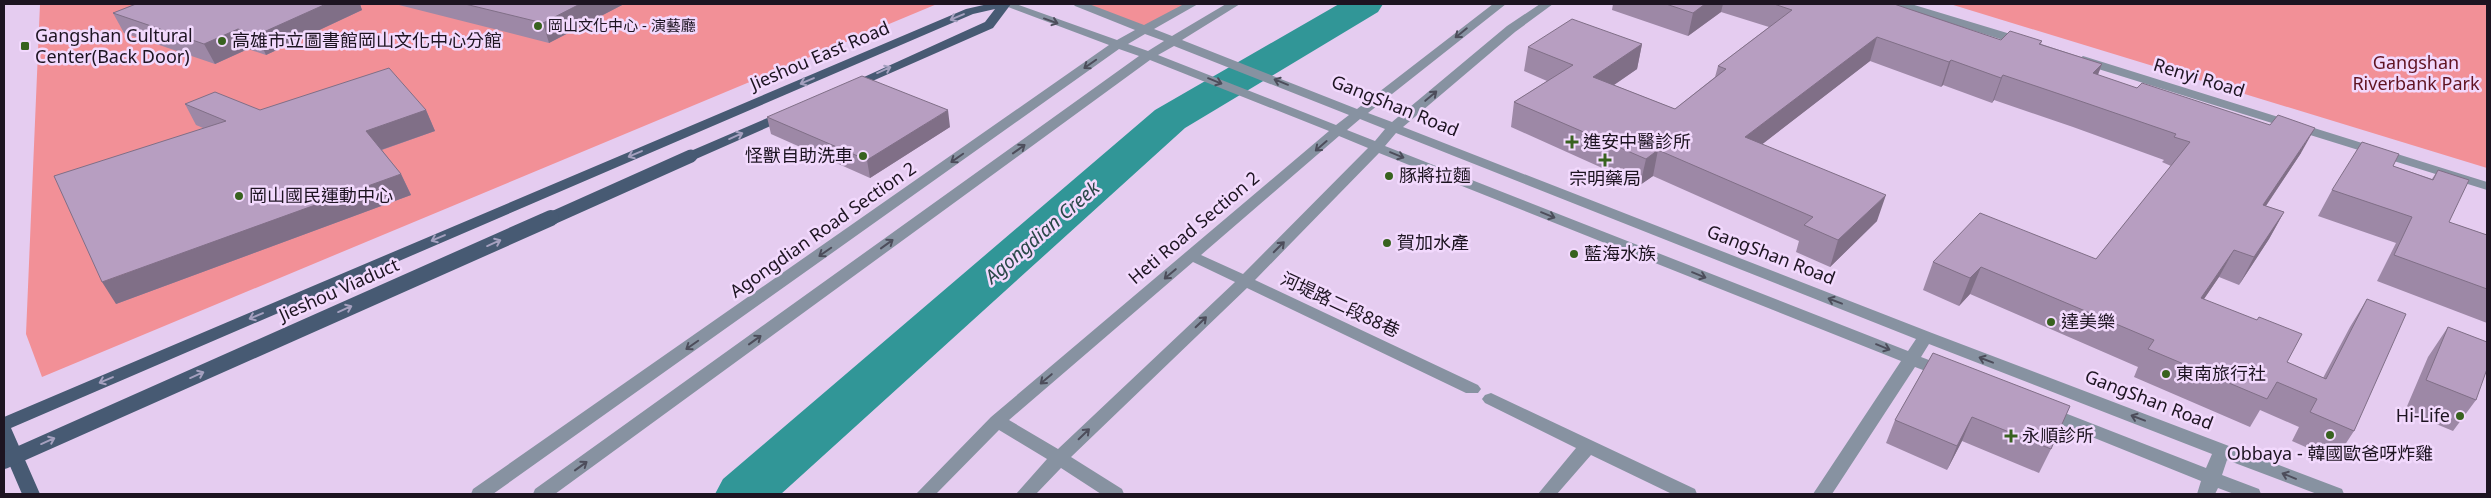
<svg xmlns="http://www.w3.org/2000/svg" width="2491" height="498" font-family="'Noto Sans','Noto Sans TC',sans-serif">
<style>
.green{fill:#f29097}
.lines{fill:none;stroke-linecap:round;stroke-linejoin:round}
.river{fill:#319697;fill-rule:evenodd}
.minor{fill:#8792a1;fill-rule:evenodd}
.major{fill:#475a73;fill-rule:evenodd}
.major-bridge-far1{stroke:#475a73;stroke-width:13}
.major-bridge{stroke:#475a73;stroke-width:16}
.wall{fill:#9d88a6}
.shaded-wall{fill:#806f87}
.building{fill:#b79ec1;stroke:#806f87}
.oneway{stroke:#a5a0bf}
.oneway2{stroke:#4d4d5b}
.poi-dot{fill:#38621f;stroke:#f2d9fd;stroke-width:2}
.labels{text-anchor:middle;stroke-width:5;stroke-linejoin:round;paint-order:stroke}
.far-poi-label{font-size:15px;fill:#1d1421;stroke:#f2d9fd;text-anchor:start}
.poi-label{font-size:18px;fill:#1d1421;stroke:#f2d9fd;text-anchor:start}
.street-label{font-size:18px;fill:#1d1421;stroke:#f2d9fd}
.park-label{font-size:18px;fill:#601321;stroke:#f2d9fd}
.water-label{font-size:19px;font-style:italic;fill:#2a4848;stroke:#f2d9fd}
</style>
<rect width="100%" height="100%" fill="#e5ccf0"/>
<path class="green" d="M40 4H937L42 377 26 334Z
M1079 4H1192L1145 28Z
M1950 4H2487V168Z"/>
<g class="lines">
<path class="river" d="M1339 4H1383L1378 12 1185 128 781 494H715L723 479 1155 110Z"/>
<path class="minor" d="M1000 4H1016L1117 40 1135 30 1075 6 1073 4H1089L1144 25 1184 4H1198L1154 29 1172 36 1226 4H1240L1182 40 1357 109 1493 4H1506L1368 113 1392 122 1507 26 1540 4H1553L1515 32 1403 127 1932 333 2342 489 2344 494H2317L2227 460 2222 475 2259 489 2261 494H2234L2218 488 2215 494H2197L2201 481 2040 416 2037 412 2040 408 2046 406 2052 408 2206 468 2212 454 1929 344 1921 357 1950 368 1952 372 1950 376 1944 378 1915 367 1832 494H1813L1901 361 1379 153 1255 280 1478 385 1481 389 1478 393H1466L1247 288 1071 457 1122 489 1124 494H1101L1061 468 1036 494H1016L1047 459 999 430 936 494H916L991 417 1329 131 1150 60 555 494H533L535 489 1139 56 1119 49 493 494H471L473 489 1109 45ZM1145 34 1164 41 1148 51 1128 44ZM1174 46 1349 115 1336 125 1158 55ZM1360 119 1385 129 1375 141 1347 130ZM1396 133 1916 339 1908 351 1385 146ZM1339 136 1368 148 1243 274 1201 255ZM1193 262 1235 282 1058 449 1009 420Z
M1894 4H1911L2027 39 2029 42 2023 46 2019 45 1896 6Z
M2083 56 2487 182V190L2079 63 2077 60Z
M1491 393 1695 489 1697 494H1672L1591 455 1557 494H1538L1576 448 1485 403 1482 399 1485 395Z"/>
<path class="major" d="M988 4H1011L993 28 852 90H844L842 87 985 22 995 9 973 14 11 428 40 494H22L4 452V417L966 9Z
M786 110 791 111 793 114 791 117 696 159H686L684 156 686 153Z"/>
<path class="major-bridge-far1" d="M548 220 691 156"/>
<path class="major-bridge" d="M4 461 551 218"/>
</g>
<path class="wall" d="M136 4H360L362 10 266 55 248 49 215 64 124 33 113 13Z
M395 4H624L549 43Z
M1613 4H1894L2001 40 2042 41 2041 44 2102 64 2098 75 2301 153 2266 206 2284 212 2269 239 2239 285 2219 277 2204 299 2287 362 2323 378 2350 327 2367 299 2354 431 2335 460 2292 441 2299 427 2260 410 2250 427 2134 377 2138 367 1970 294 1959 306 1923 290 1933 262 2096 259 2171 166 2162 162 2164 160 2073 127 1994 100 1992 103 1943 85 1941 87 1870 61 1762 144 1877 221 1830 267 1796 252 1799 241 1653 176 1640 185 1511 127 1514 102 1547 81 1524 71 1528 47 1642 44 1637 69 1614 85 1675 109 1715 77 1718 66 1769 27 1721 12 1688 36 1612 10Z
M185 104 260 110H426L435 131 382 150 401 174 411 195 116 304 203 128 196 125Z
M767 117 950 127 870 178 771 134Z
M2393 166 2432 179 2438 170 2449 222 2487 235V323L2377 281 2396 243 2318 216 2332 190Z
M2448 327 2476 400 2453 431 2405 411 2428 357Z
M1933 353 2051 449 2039 473 1962 441 1947 470 1886 443 1895 420Z"/>
<path class="shaded-wall" d="M326 4H360L362 10 266 55 257 35Z
M580 4H624L549 43 543 23Z
M1705 4H1723L1721 12 1688 36 1693 13Z
M238 29 248 49 215 64 204 44Z
M1877 37 1870 61 1738 163 1745 137Z
M1642 44 1637 69 1589 102 1593 77Z
M1951 60 1943 85 1941 87 1949 62Z
M2102 64 2092 89 2093 73Z
M2003 75 1994 100 1992 103 2001 78Z
M426 110 435 131 375 152 366 131Z
M948 110 950 127 870 178 867 160Z
M2315 128 2301 153 2249 231 2263 205Z
M1658 150 1653 176 1640 185 1646 159Z
M401 174 411 195 116 304 102 282Z
M1886 195 1877 221 1830 267 1838 240Z
M2284 212 2269 239 2239 285 2254 257Z
M2234 250 2219 277 2186 325 2201 298Z
M1981 267 1970 294 1959 306 1970 278Z
M1972 417 1962 441 1947 470 1957 446Z"/>
<path class="building" d="M136 4H326L257 35 238 29 204 44 113 13Z
M465 4H580L543 23Z
M1666 4H1705L1693 13Z
M1774 4H1894L2001 40 2010 31 2042 41 2039 44 2102 64 2093 73 2137 88 2142 83 2270 125 2278 115 2315 128 2263 205 2284 212 2254 257 2234 250 2201 298 2257 320 2259 317 2302 334 2287 362 2326 379 2367 299 2406 314 2354 431 2310 412 2317 399 2277 382 2267 399 2148 349 2154 340 1981 267 1970 278 1933 262 1980 213 2096 259 2190 142 2174 137 2176 134 2083 102 2003 75 2001 78 1951 60 1949 62 1877 37 1745 137 1886 195 1838 240 1804 225 1813 217 1658 150 1646 159 1514 102 1573 65 1528 47 1572 19 1642 44 1593 77 1675 109 1726 69 1718 66 1792 10Z
M389 68 426 110 366 131 401 174 102 282 54 176 226 121 185 104 215 92 260 110Z
M862 76 948 110 867 160 767 117Z
M2362 142 2399 154 2393 166 2433 180 2438 170 2469 180 2449 222 2487 235V289L2394 255 2412 217 2332 190Z
M2448 327 2487 342V369L2476 400 2426 380Z
M1933 353 2070 406 2051 449 1972 417 1957 446 1895 420Z"/>
<defs><path id="oneway-shaft" d="M-6 0H5M1.5-3L5.5 0L1.5 3" fill="none" stroke-width="1.6" stroke-linecap="round" stroke-linejoin="round" transform="scale(1.25)"/></defs>
<g class="oneway">
<use href="#oneway-shaft" transform="translate(957 17) rotate(157)"/>
<use href="#oneway-shaft" transform="translate(884 70) rotate(-24)"/>
<use href="#oneway-shaft" transform="translate(807 81) rotate(157)"/>
<use href="#oneway-shaft" transform="translate(736 136) rotate(-24)"/>
<use href="#oneway-shaft" transform="translate(635 154) rotate(157)"/>
<use href="#oneway-shaft" transform="translate(438 238) rotate(157)"/>
<use href="#oneway-shaft" transform="translate(494 243) rotate(-24)"/>
<use href="#oneway-shaft" transform="translate(345 309) rotate(-24)"/>
<use href="#oneway-shaft" transform="translate(256 316) rotate(157)"/>
<use href="#oneway-shaft" transform="translate(197 375) rotate(-24)"/>
<use href="#oneway-shaft" transform="translate(106 380) rotate(157)"/>
<use href="#oneway-shaft" transform="translate(48 441) rotate(-24)"/>
</g>
<g class="oneway2">
<use href="#oneway-shaft" transform="translate(1051 21) rotate(20)"/>
<use href="#oneway-shaft" transform="translate(1461 33) rotate(141)"/>
<use href="#oneway-shaft" transform="translate(1090 64) rotate(145)"/>
<use href="#oneway-shaft" transform="translate(1215 81) rotate(22)"/>
<use href="#oneway-shaft" transform="translate(1281 82) rotate(-158)"/>
<use href="#oneway-shaft" transform="translate(1431 96) rotate(-40)"/>
<use href="#oneway-shaft" transform="translate(1321 146) rotate(139)"/>
<use href="#oneway-shaft" transform="translate(1019 149) rotate(-36)"/>
<use href="#oneway-shaft" transform="translate(1397 155) rotate(22)"/>
<use href="#oneway-shaft" transform="translate(957 158) rotate(145)"/>
<use href="#oneway-shaft" transform="translate(1548 215) rotate(22)"/>
<use href="#oneway-shaft" transform="translate(887 244) rotate(-36)"/>
<use href="#oneway-shaft" transform="translate(1279 247) rotate(-45)"/>
<use href="#oneway-shaft" transform="translate(825 252) rotate(145)"/>
<use href="#oneway-shaft" transform="translate(1170 274) rotate(140)"/>
<use href="#oneway-shaft" transform="translate(1699 275) rotate(22)"/>
<use href="#oneway-shaft" transform="translate(1835 301) rotate(-159)"/>
<use href="#oneway-shaft" transform="translate(1201 322) rotate(-44)"/>
<use href="#oneway-shaft" transform="translate(755 340) rotate(-36)"/>
<use href="#oneway-shaft" transform="translate(692 345) rotate(145)"/>
<use href="#oneway-shaft" transform="translate(1883 347) rotate(22)"/>
<use href="#oneway-shaft" transform="translate(1986 360) rotate(-159)"/>
<use href="#oneway-shaft" transform="translate(1046 379) rotate(140)"/>
<use href="#oneway-shaft" transform="translate(2138 418) rotate(-159)"/>
<use href="#oneway-shaft" transform="translate(1084 434) rotate(-44)"/>
<use href="#oneway-shaft" transform="translate(581 466) rotate(-36)"/>
<use href="#oneway-shaft" transform="translate(2289 476) rotate(-158)"/>
</g>
<g class="poi-dot">
<circle cx="538" cy="26" r="5"/>
<circle cx="222" cy="41" r="5"/>
<rect x="20" y="41" width="10" height="10" rx="2.5"/>
<path d="M1569.5 134.5h5v5h5v5h-5v5h-5v-5h-5v-5h5z"/>
<circle cx="863" cy="156" r="5"/>
<path d="M1602.5 152.5h5v5h5v5h-5v5h-5v-5h-5v-5h5z"/>
<circle cx="1389" cy="176" r="5"/>
<circle cx="239" cy="196" r="5"/>
<circle cx="1387" cy="243" r="5"/>
<circle cx="1574" cy="254" r="5"/>
<circle cx="2051" cy="322" r="5"/>
<circle cx="2166" cy="374" r="5"/>
<circle cx="2460" cy="416" r="5"/>
<circle cx="2330" cy="435" r="5"/>
<path d="M2008.5 428.5h5v5h5v5h-5v5h-5v-5h-5v-5h5z"/>
</g>
<g class="labels">
<g class="far-poi-label">
<text x="548" y="31">岡山文化中心 - 演藝廳</text>
</g>
<g class="poi-label">
<text x="35" y="42">Gangshan Cultural<tspan x="35" dy="21">Center(Back Door)</tspan></text>
<text x="232" y="47">高雄市立圖書館岡山文化中心分館</text>
<text x="1583" y="148">進安中醫診所</text>
<text x="853" y="162" text-anchor="end">怪獸自助洗車</text>
<text x="1399" y="182">豚將拉麵</text>
<text x="1605" y="185" text-anchor="middle">宗明藥局</text>
<text x="249" y="202">岡山國民運動中心</text>
<text x="1397" y="249">賀加水產</text>
<text x="1584" y="260">藍海水族</text>
<text x="2061" y="328">達美樂</text>
<text x="2176" y="380">東南旅行社</text>
<text x="2450" y="422" text-anchor="end">Hi-Life</text>
<text x="2022" y="442">永順診所</text>
<text x="2330" y="460" text-anchor="middle">Obbaya - 韓國歐爸呀炸雞</text>
</g>
<g class="street-label">
<text transform="translate(820 56) rotate(-23)" y="6">Jieshou East Road</text>
<text transform="translate(2199 78) rotate(17)" y="6">Renyi Road</text>
<text transform="translate(1395 106) rotate(22)" y="6">GangShan Road</text>
<text transform="translate(1194 228) rotate(-40)" y="6">Heti Road Section 2</text>
<text transform="translate(823 230) rotate(-35)" y="6">Agongdian Road Section 2</text>
<text transform="translate(1771 255) rotate(21)" y="6">GangShan Road</text>
<text transform="translate(339 290) rotate(-24)" y="6">Jieshou Viaduct</text>
<text transform="translate(1340 305) rotate(25)" y="6">河堤路二段88巷</text>
<text transform="translate(2149 400) rotate(21)" y="6">GangShan Road</text>
</g>
<g class="park-label">
<text x="2416" y="69">Gangshan<tspan x="2416" dy="21">Riverbank Park</tspan></text>
</g>
<g class="water-label">
<text transform="translate(1042 232) rotate(-41)" y="7">Agongdian Creek</text>
</g>
</g>
<rect width="2491" height="498" fill="none" stroke="#1d1421" stroke-width="10"/>
</svg>
